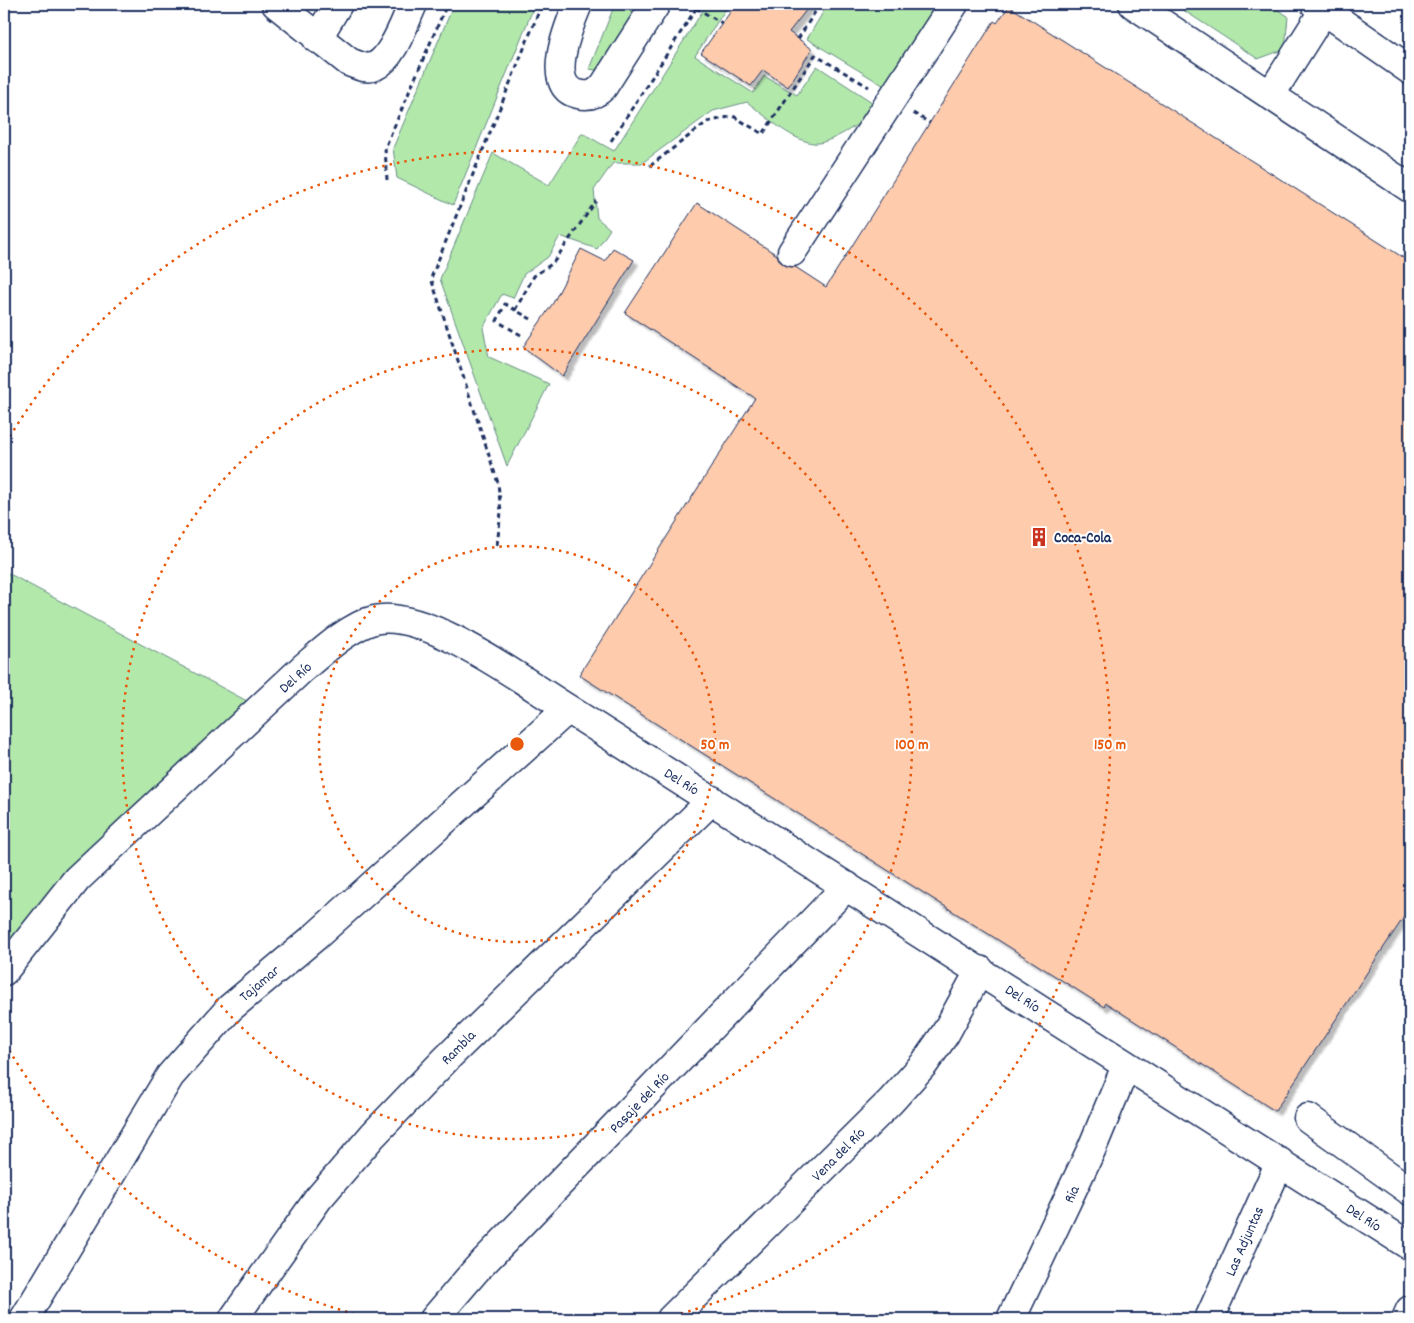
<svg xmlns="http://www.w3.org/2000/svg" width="1414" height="1323" font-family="Dekko,sans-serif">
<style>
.green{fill:#b3e8ab;stroke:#678c84}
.building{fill:#fecbad;stroke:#1b2f5e;filter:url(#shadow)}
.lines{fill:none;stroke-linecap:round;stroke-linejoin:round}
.minor-casing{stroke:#1b2f5e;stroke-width:31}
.path{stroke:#1b2f5e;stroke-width:3;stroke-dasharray:5 4;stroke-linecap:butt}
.minor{stroke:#fff;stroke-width:28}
.ring{fill:none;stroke:#e8590c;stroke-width:2.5;stroke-dasharray:2.5 5}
.labels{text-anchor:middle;stroke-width:4;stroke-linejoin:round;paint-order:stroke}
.poi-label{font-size:15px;font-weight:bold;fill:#1b2f5e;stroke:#fff;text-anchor:start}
.street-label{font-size:15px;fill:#1b2f5e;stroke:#fff}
.centre{fill:#e8590c;stroke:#fff;stroke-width:2.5}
.ring-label{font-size:15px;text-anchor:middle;font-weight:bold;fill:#e8590c;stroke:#fff;stroke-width:4;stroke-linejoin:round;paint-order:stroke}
</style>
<defs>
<filter id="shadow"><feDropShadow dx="4.5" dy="4.5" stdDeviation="1" flood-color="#0004"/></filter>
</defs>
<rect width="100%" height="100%" fill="#fff"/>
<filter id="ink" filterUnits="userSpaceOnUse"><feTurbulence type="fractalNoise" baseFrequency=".02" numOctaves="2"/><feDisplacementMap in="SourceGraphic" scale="10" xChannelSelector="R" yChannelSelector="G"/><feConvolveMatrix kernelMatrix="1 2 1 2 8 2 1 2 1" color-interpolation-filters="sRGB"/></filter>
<g filter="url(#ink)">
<path class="green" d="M454 4H535L453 205 397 178 393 148Z
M615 4H641L596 70 589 69Z
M707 4H729L695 56 753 93 764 76 797 95 817 66 881 108C868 118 829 146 813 143 789 139 766 116 747 102L713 111 642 163H613L594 190 597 218 610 229 597 249 560 236 548 257 524 274 513 298 502 294 483 328 489 357 549 384 507 466 440 279 493 153 549 185 582 133 614 151Z
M828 4H947L891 90 807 39Z
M1174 4H1268L1288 16 1285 49 1258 59Z
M4 571 260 708 4 971Z"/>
<path class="building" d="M736 4H811L789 32 812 49 788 87 763 70 751 86 701 53Z
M1009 6 1410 262V908L1275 1111 1106 1003 1104 1007 579 675 755 398 625 313 697 203 826 287 994 21 997 23Z
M613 248 634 260 562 376 523 347 553 303 581 249 605 261Z"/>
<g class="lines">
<g class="minor-casing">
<path id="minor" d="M276 4 349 62C357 65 367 70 375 66 393 58 405 21 413 4
M578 4C570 23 543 87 578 94 589 97 596 94 603 87L656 4
M1133 4 1410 188
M1315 4 1410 70
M317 39 338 4
M1271 94 1324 10
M792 252 954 4
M4 971 77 879 302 669C321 653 350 626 374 620 426 608 524 682 568 709L1410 1246
M1308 1118 1410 1191
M24 1319 170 1076 230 1008 316 936 568 709
M233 1319 318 1199 373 1135 447 1058 712 800
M434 1319 476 1270 847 886
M671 1319 891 1101 924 1064 945 1034 980 970
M1011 1319 1092 1148 1126 1066
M1209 1319 1280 1162
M1406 1319 1410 1310"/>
</g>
<path class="path" d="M696 8 722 23
M798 39 820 4
M913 113 930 123
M611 141 699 4
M650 166 707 122 733 116 763 134 815 55 869 87
M387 180 385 148 447 4
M515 310 534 276 553 263 596 201
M521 335 497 321 505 304 531 319
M497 545 501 512 498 483 431 278 542 4"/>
<use href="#minor" class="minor"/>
</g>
</g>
<g class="ring">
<circle cx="517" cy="744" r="198"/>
<circle cx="517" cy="744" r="395"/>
<path d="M369 1318A593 593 0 0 1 6 1045M6 443A593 593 0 1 1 665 1318"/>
</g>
<defs>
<g id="building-bare" transform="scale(1.5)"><path d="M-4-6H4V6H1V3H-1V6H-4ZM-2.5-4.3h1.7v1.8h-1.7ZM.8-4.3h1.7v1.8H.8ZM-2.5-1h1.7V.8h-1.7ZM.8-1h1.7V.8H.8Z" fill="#c8321e" stroke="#fff" stroke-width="2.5" paint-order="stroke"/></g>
</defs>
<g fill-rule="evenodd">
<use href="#building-bare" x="1039" y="537"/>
</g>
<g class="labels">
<g class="poi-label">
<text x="1054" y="542">Coca-Cola</text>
</g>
<g class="street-label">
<text transform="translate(295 677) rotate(-42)" y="5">Del Río</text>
<text transform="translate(682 781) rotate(32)" y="5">Del Río</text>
<text transform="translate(259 983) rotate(-40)" y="5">Tajamar</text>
<text transform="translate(1023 998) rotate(33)" y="5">Del Río</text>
<text transform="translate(458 1047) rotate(-45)" y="5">Rambla</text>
<text transform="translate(639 1102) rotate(-46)" y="5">Pasaje del Río</text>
<text transform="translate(838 1154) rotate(-45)" y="5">Vena del Río</text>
<text transform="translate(1071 1194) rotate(-65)" y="5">Ria</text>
<text transform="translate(1364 1217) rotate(33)" y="5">Del Río</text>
<text transform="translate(1244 1241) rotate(-66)" y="5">Las Adjuntas</text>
</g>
</g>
<circle cx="517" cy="744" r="8" class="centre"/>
<g class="ring-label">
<text x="715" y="749">50 m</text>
<text x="912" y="749">100 m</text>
<text x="1110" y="749">150 m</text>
</g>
<rect width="1414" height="1323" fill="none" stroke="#fff" stroke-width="20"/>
<rect x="10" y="10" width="1394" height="1303" fill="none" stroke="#1b2f5e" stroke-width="2" filter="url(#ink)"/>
</svg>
